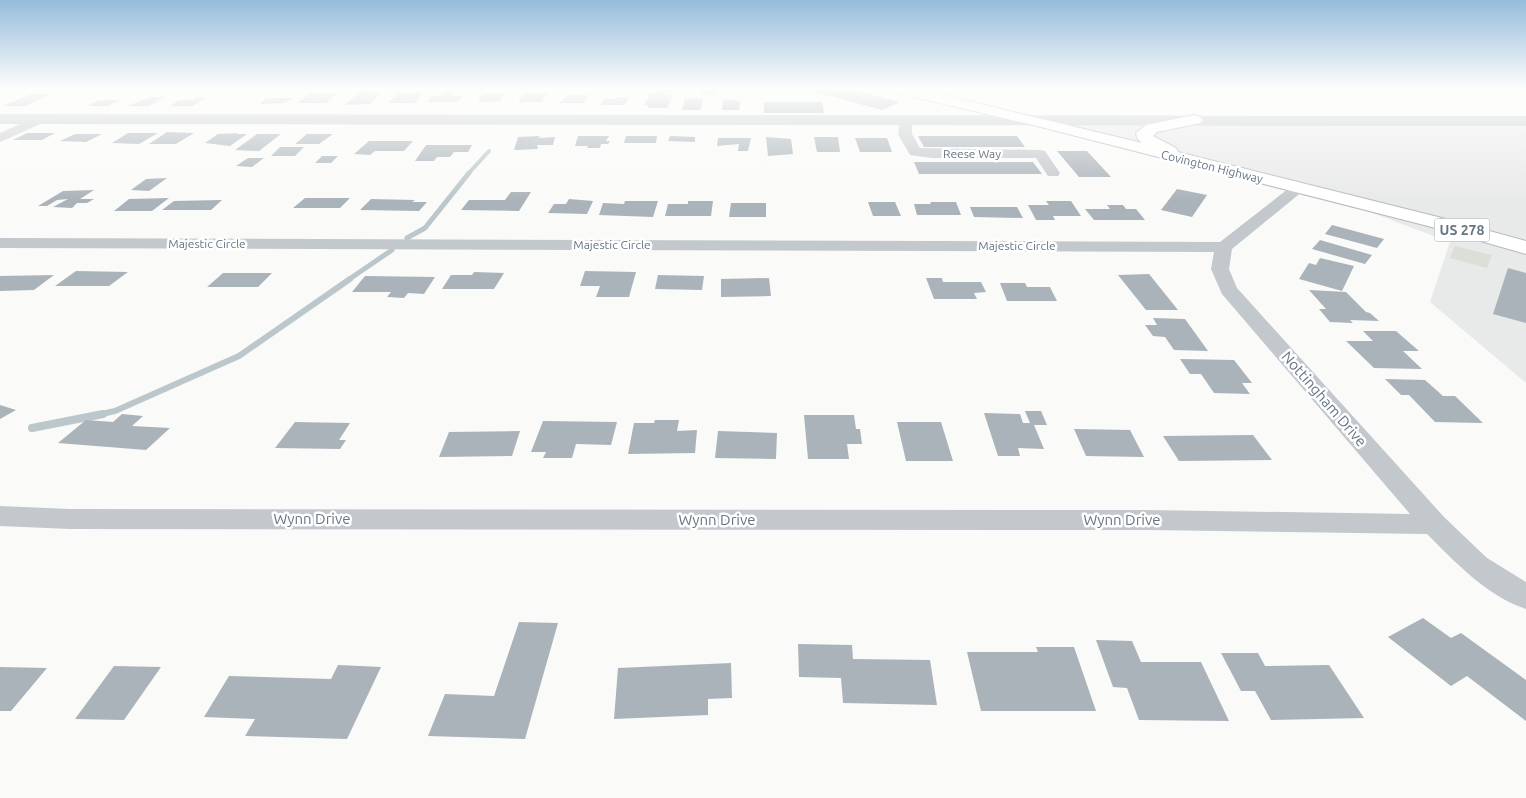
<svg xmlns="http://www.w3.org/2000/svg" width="1526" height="798" font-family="Ubuntu,sans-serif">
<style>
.built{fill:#e8e9e9;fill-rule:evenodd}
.green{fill:#dadfd7}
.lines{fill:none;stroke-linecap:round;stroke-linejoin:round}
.stream-far3{stroke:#bbc7cb;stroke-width:4}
.stream-far2{stroke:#bbc7cb;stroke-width:5}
.stream-far1{stroke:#bbc7cb;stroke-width:6}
.stream{stroke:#bbc7cb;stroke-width:8}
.building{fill:#aab3b9}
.primary-casing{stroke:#b5babe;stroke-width:2}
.minor{fill:#c3c8cc;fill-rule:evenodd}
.tertiary{fill:#c3c8cc;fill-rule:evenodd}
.primary{fill:#fff;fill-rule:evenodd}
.labels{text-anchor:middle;stroke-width:5;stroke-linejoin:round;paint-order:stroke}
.far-street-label{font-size:12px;fill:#657683;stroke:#fff}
.shield{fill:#fff;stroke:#939fa8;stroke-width:1}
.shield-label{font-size:14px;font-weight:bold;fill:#657683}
.street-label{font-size:15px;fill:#657683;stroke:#fff}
</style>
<rect width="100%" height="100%" fill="#fafaf8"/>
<path class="built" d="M1526 119V383L1430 302 1450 242 1300 186 1035 121ZM1454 246 1491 255 1487 267Z"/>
<path class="green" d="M1455 246 1492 255 1487 268 1450 258Z"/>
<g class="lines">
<path class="stream-far3" d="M468 174 489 151"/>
<path class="stream-far2" d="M407 238 425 228 469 173
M348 280 392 250"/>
<path class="stream-far1" d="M97 415 115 411 239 356 350 279"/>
<path class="stream" d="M32 428 103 414"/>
</g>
<path class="building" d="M660 89H675L673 92H664V95H674L667 108H648V106L644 105 650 93 659 92Z
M804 89H849L900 102 882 110Z
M446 90H458L453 96H463L458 102H427L432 96H440Z
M701 90H717L716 95H701Z
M361 91 381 92 370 104 345 105Z
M424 92 415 103H388L398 93Z
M310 93H337L326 103H298Z
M505 93 500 101 478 102 483 94Z
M547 93 542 102H518L524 94Z
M31 94H52L25 106H3Z
M568 95H589L584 103H559Z
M150 97H165L149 106H128Z
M197 97H207L193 106H170L179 100H193Z
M616 97H630L624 105H601L604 99H616Z
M266 98H292L285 103 260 104Z
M685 98 703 99 701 110H682Z
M723 99 740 101 739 110H722Z
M99 100H120L108 106H87Z
M764 102H822L824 113H764Z
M167 132 194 133 176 144H149Z
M27 133H55L42 140H13Z
M128 133H158L139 144 112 143Z
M238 133 236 134H247L230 146 205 143 218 134Z
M75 134H102L86 142 60 141Z
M257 134H281L259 151 235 150Z
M307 134H333L319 144H295Z
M540 136 538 138 555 137 553 145H537L538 149 514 150 518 137Z
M578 136H609L606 141H610L608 144H601L600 148H587L588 146H575Z
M626 136H657L656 143H624Z
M670 136 695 137V142L668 141Z
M918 136H1017L1025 147H924Z
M766 137 791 139 793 154 768 156Z
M814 137H838L840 152H817Z
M718 138H751L748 151H738L739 144 717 146Z
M855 138H887L892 152H860Z
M369 141H413L404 151H375L370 155 354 154Z
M426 145H472L468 152H454L450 157H437L434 161H415Z
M280 147H304L295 156H271Z
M1057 151H1087L1111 177H1079Z
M322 156H338L331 163H315Z
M248 158H264L252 167 236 166Z
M914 162H1033L1042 174H919Z
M167 178 149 191 131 190 146 179Z
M1177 189 1207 195 1192 217 1161 210Z
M94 190 80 199H94L87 203H77L72 208 53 207 68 199 57 200 47 206H38L63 191Z
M511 192H531L519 211 461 210 469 200H505Z
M169 198 152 211H114L129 199Z
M305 198H350L340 208H293Z
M371 199 415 200 412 202H427L419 211 360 210Z
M569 199 593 201 587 214 548 213 554 204H566Z
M222 200 211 210H162L174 201Z
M625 201H658L653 217 599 215 603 203 624 204Z
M688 201H713L711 216H665L668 204H688Z
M1046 201H1071L1081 216H1053L1055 220H1036L1028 205H1049Z
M868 202H895L901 216H873Z
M930 202H956L961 215H917L914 204H931Z
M731 203H766V217H729Z
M1107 205H1123L1126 209H1136L1145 220H1094L1085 209H1110Z
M970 207H1017L1023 218 974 217Z
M1332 225 1384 239 1377 248 1325 234Z
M1320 240 1372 255 1365 264 1312 249Z
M1320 258 1354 266 1342 291 1299 279 1309 263 1316 265Z
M1508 268 1526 273V323L1493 314Z
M76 271 128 272 109 286H55Z
M585 271 636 272 629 297H596L600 286H580Z
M474 272 504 273 494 289H442L451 275H472Z
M223 273H272L258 287H207Z
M1149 274 1178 310H1146L1118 275Z
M54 275 34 290 0 291V276Z
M658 275 704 276 702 290 655 289Z
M365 276 435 277 424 294 408 293 404 298 387 297 391 292H352Z
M769 278 771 296 721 297V279Z
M926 278H942L943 282H981L986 292 974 293 977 299H934Z
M1000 283H1025L1027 287H1050L1057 301H1007Z
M1309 290 1346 292 1366 312 1370 313 1379 321 1350 320 1353 323 1330 322 1319 309H1326Z
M1153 318 1185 319 1208 351 1174 350 1165 337 1153 336 1145 325H1157Z
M1363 331H1396L1419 351H1403L1422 369 1374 368 1346 341H1373Z
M1180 359 1234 360 1252 383H1242L1250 394 1214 393 1201 374H1190Z
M1385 379 1425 380 1443 396H1455L1483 423 1435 422 1409 395H1401Z
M0 405 16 410 0 419Z
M1025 411H1041L1047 425H1034L1044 449 1018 448 1020 456H998L984 413 1020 414 1023 423H1030Z
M122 414 143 416 132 426 170 428 146 450 58 443 86 420 113 422Z
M804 415H854L856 429H860L862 444H847L849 459H808Z
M655 420H679L677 431 697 430 695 453 628 454 634 423H654Z
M543 421 617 422 611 445 576 444 572 458H543L546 452H531Z
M295 422 350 423 339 440H346L340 449 275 448Z
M897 422H941L953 461H906Z
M1074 429 1130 430 1144 457 1086 456Z
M520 431 512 456 439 457 449 432Z
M718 431 777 433 776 459 715 458Z
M1253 435 1272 460 1179 461 1163 436Z
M1423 618 1451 638 1461 633 1526 680V721L1467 676 1451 686 1388 637Z
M519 622 558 623 525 739 428 736 445 694 494 696Z
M1096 640 1132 641 1141 662H1201L1229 721 1139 720 1127 688 1113 687Z
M798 644 852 645 853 659 930 660 937 705 843 703 841 678 799 677Z
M1036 647H1074L1096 711H981L967 652H1038Z
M1221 653H1258L1265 666 1329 665 1364 718 1271 720 1255 691H1241Z
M731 663 732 698 708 699V715L614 719 618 668Z
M338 665 381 667 347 739 245 736 255 719 204 717 229 676 331 679Z
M114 666 161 667 124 720 75 719Z
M0 667 47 668 11 711H0Z"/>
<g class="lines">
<g class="primary-casing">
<path id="primary" d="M891 89H918L1142 143 1137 138 1136 133 1146 125 1195 115 1200 117 1203 120 1200 123 1157 132 1153 136 1176 148 1178 152 1442 218 1526 241V254L1428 226 1033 125 893 92Z"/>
</g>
<path class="minor" d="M41 115 45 116 47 119 45 122 0 142V133Z
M906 117 912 121V134L920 148 1040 150 1045 151 1060 173 1058 176H1048L1036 158H932L910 155 898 134 900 121Z
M1298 184 1303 185 1305 188 1303 191 1232 249 1229 269 1237 288 1444 517 1487 558 1526 582V609C1487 596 1455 562 1427 534L1147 530 70 529 0 526V506L70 509 1147 510 1410 514 1222 294 1211 269 1214 252 0 248V238L1220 242 1293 185Z"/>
<path class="tertiary" d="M0 114 1526 116V126L0 124Z"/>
<use href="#primary" class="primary"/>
</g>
<linearGradient id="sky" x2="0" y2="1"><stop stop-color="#96bcdc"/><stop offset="0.44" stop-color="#fdfdfc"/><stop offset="1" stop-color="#fdfdfc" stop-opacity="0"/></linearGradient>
<rect width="1526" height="201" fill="url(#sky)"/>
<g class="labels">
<g class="far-street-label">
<text x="972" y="158">Reese Way</text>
<text transform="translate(1212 167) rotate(14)" y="4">Covington Highway</text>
<text x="207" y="248">Majestic Circle</text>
<text x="612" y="249">Majestic Circle</text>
<text x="1017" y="250">Majestic Circle</text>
</g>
<rect class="shield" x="1434.5" y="218.5" width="55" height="23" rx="4"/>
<g class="shield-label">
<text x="1462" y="235">US 278</text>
</g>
<g class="street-label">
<text transform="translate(1324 399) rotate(49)" y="5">Nottingham Drive</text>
<text x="312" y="524">Wynn Drive</text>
<text x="717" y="525">Wynn Drive</text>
<text x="1122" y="525">Wynn Drive</text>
</g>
</g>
</svg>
